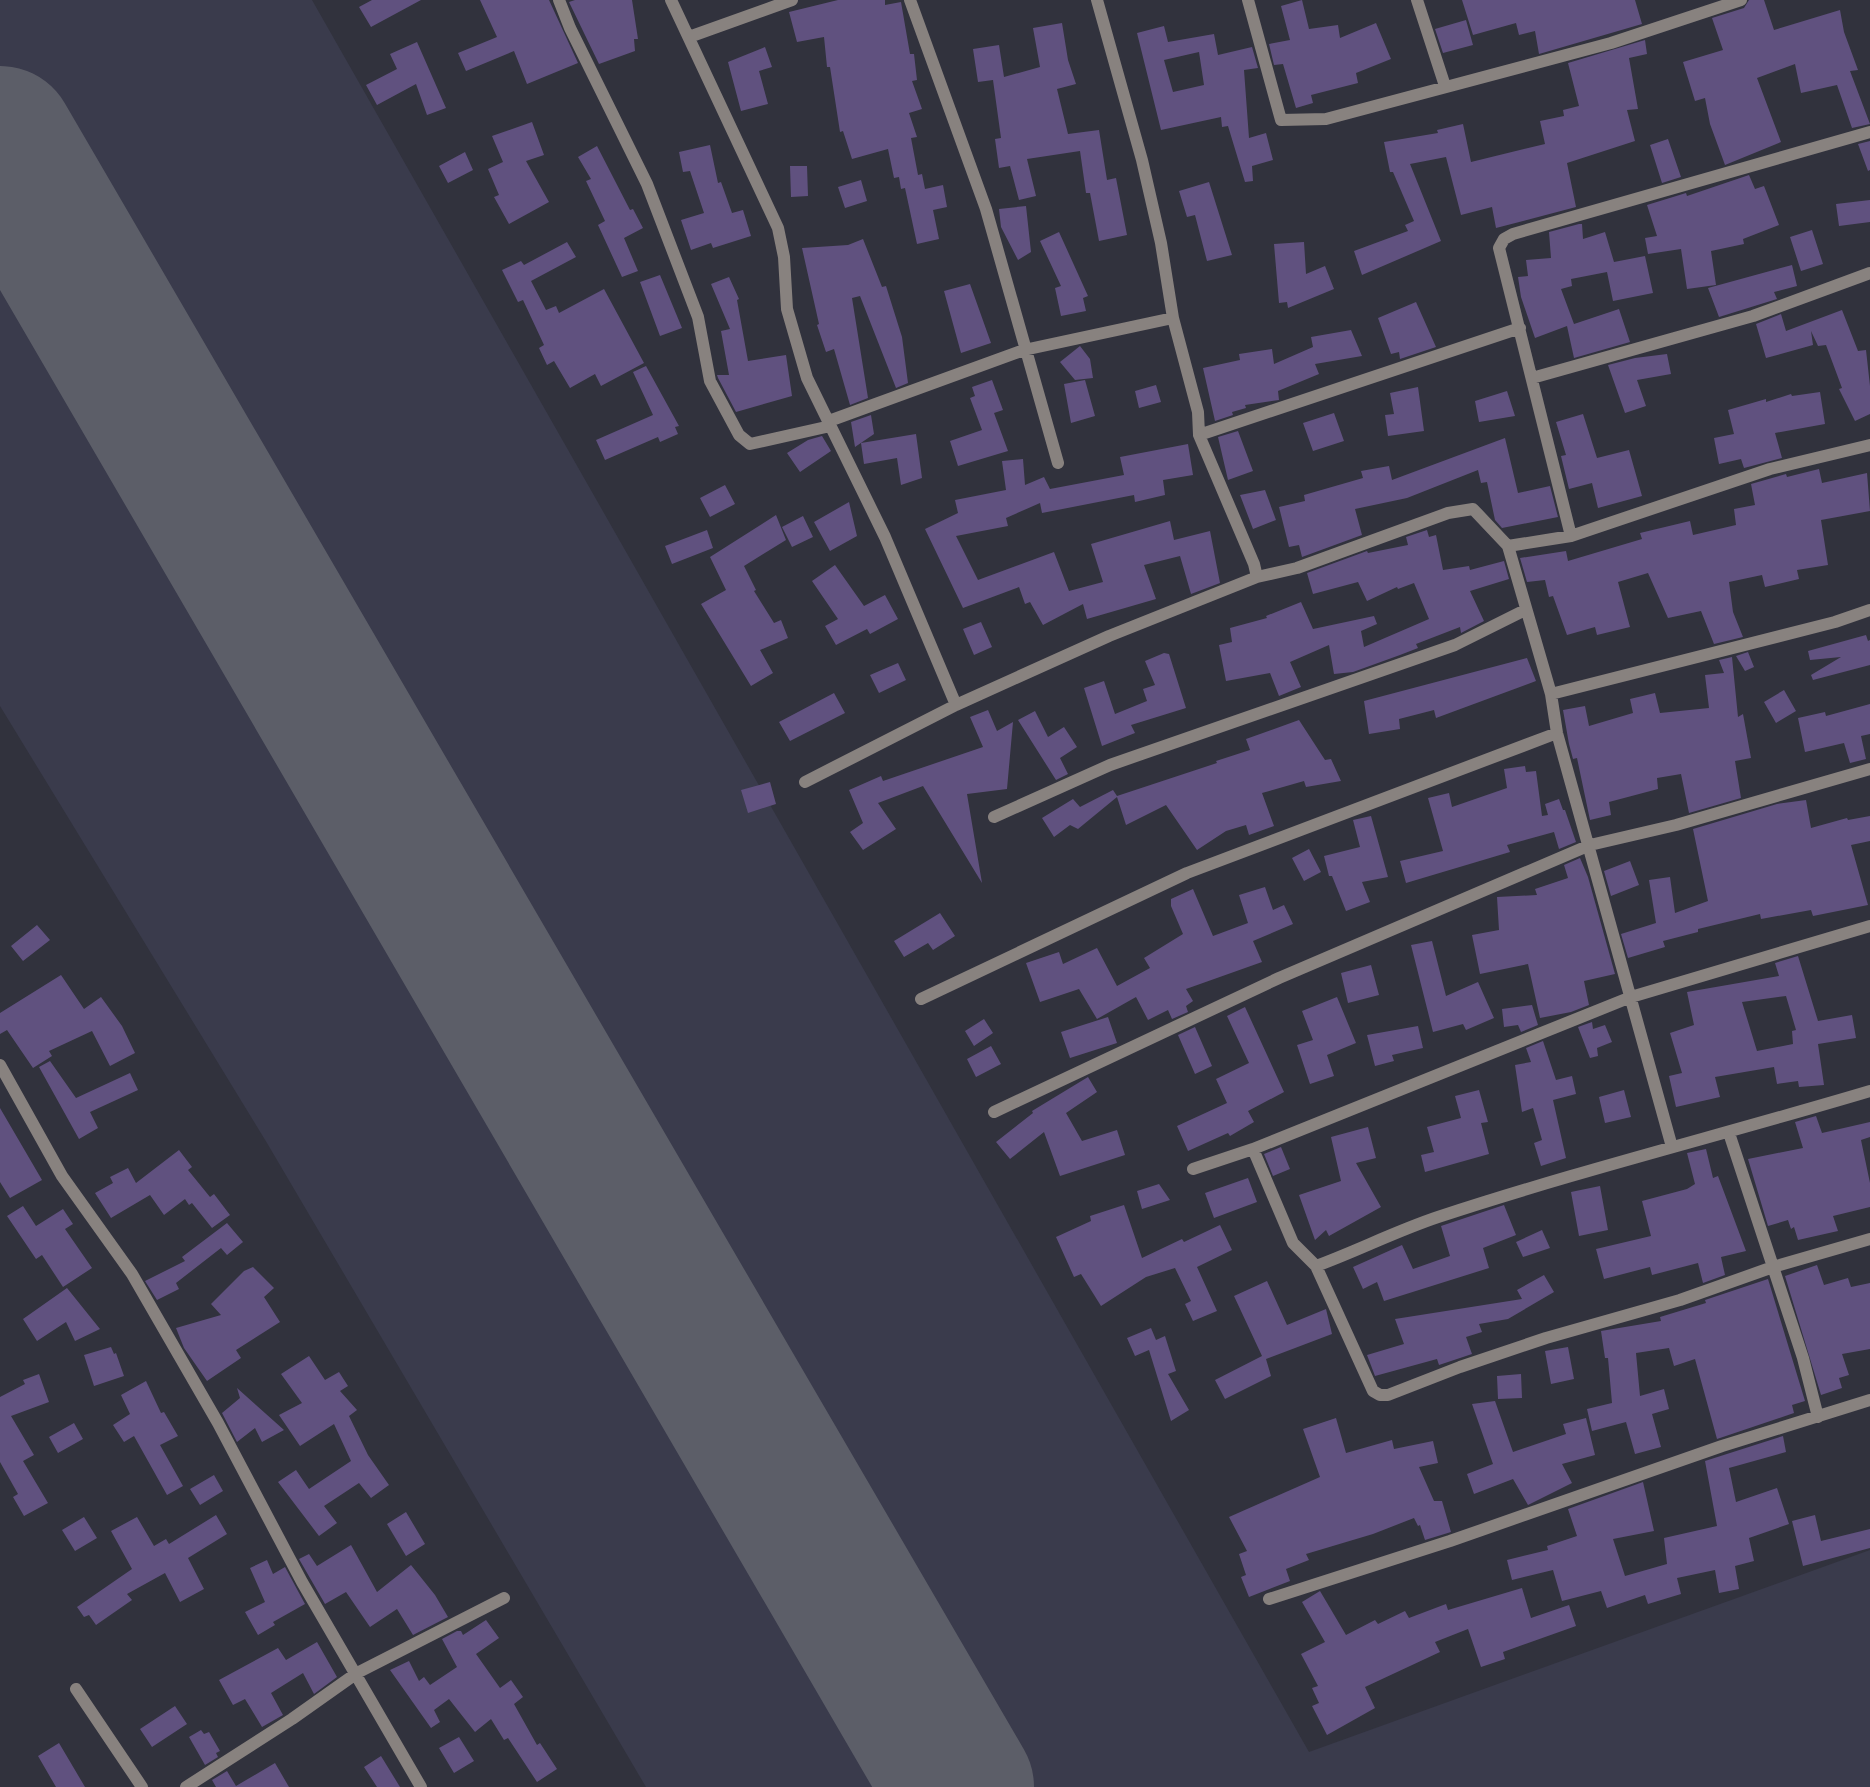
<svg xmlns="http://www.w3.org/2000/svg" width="1870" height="1787" font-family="'Source Sans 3',sans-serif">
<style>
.built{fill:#3a3b4c}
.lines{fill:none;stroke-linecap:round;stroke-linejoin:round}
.runway{stroke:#5c5e68;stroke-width:150}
.building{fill:#60517f;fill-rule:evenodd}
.street{stroke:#88827f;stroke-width:12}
</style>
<rect width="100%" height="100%" fill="#31323d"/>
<path class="built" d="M0 0H312L1309 1752 1870 1550V1787H646L267 1143 0 706Z"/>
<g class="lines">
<path class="runway" d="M0 141 959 1787"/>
</g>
<path class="building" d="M372 0H421L371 27 359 7Z
M480 0H549L578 63 527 84 514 51 466 71 458 53 497 37Z
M575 0H632L638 39H634L635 51 599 64 569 2Z
M838 0H885V5L901 2 910 54H914L917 80 912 81 922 109 909 113 917 137 911 138 918 175 922 174 925 189 943 185 947 207 933 210 939 239 917 244 905 188 901 189 899 177 894 178 888 149 852 159 843 131 840 132 830 67H827L824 37 797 42 789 12Z
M1302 0 1309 29 1338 25 1340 38 1376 23 1391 59 1356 73 1358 83 1311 95 1313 103 1296 108 1283 64 1274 65 1269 44 1290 40 1281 6Z
M1462 0H1635L1642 24 1539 54 1535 31 1519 35 1516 23 1473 35Z
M1749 0H1764L1774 30 1840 10 1844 32 1858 70 1850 71 1870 124 1852 128 1837 85 1801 93 1795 64 1757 78 1781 142 1725 165 1710 124 1705 98 1695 101 1683 62 1723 50 1712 18 1744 8Z
M1466 20 1473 45 1443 53 1435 29Z
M1062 23 1068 60 1076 84 1057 89 1068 134 1099 130 1107 180 1116 178 1127 235 1099 241 1090 193H1086L1080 151 1027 159 1036 196 1019 200 1010 166 999 168 995 139 1001 138 993 80 978 82 973 49 999 45 1004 77 1040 67 1033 28Z
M1164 26 1168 42 1214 34 1218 55 1252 47 1258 68 1244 70 1249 138 1266 133 1273 160 1252 166 1253 181 1245 182 1228 126 1222 127 1221 117 1161 130 1137 33ZM1199 52 1204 85 1173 92 1164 60Z
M1645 40 1647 54 1629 58 1638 109 1627 110 1635 141 1567 163 1576 207 1496 228 1492 207 1461 215 1446 157 1410 164 1441 241 1362 275 1354 251 1408 231 1405 225 1414 221 1393 172H1390L1384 142 1438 133 1437 130 1463 124 1471 162 1545 144 1540 121 1564 116 1563 110 1579 106 1568 63Z
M417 42 446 108 427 115 416 84 377 105 366 85 397 69 390 54Z
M765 47 772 67 759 71 768 104 741 111 728 62Z
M532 122 544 155 526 161 549 202 509 224 494 197 499 195 488 169 503 162 492 136Z
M1668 139 1681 177 1662 183 1650 145Z
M1870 141V170L1868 171 1858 144Z
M710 145 718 183 721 182 732 213 743 210 751 236 713 248 711 243 691 250 681 220 704 213 690 171 683 172 679 152Z
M597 146 630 210 633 209 643 228 624 238 638 271 622 277 598 225 605 221 586 181 591 179 578 157Z
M465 152 473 170 448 183 439 166Z
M790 166H807L808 196 791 197Z
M1749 175 1755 189 1764 186 1779 225 1743 239 1744 244 1711 251 1716 285 1687 289 1681 249 1648 254 1645 238 1657 236 1647 205 1686 193 1687 196Z
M861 180 867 201 845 208 838 187Z
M1209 182 1232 255 1207 261 1195 215 1187 217 1179 191Z
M1870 200V222L1839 226 1836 204Z
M1026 206 1031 252 1018 260 1001 227 999 209Z
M1579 224H1582L1583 239 1605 232 1614 262 1645 256 1653 293 1613 301 1607 272 1571 279 1572 286 1561 289 1574 324 1619 309 1630 342 1574 358 1567 326 1535 338 1521 297 1518 277 1528 276 1526 260 1551 258 1549 232Z
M1812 230 1823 264 1801 271 1790 237Z
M1059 232 1088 296 1083 298 1086 311 1061 316 1055 288 1061 286 1040 241Z
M863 239 882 287 886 286 902 337 908 383 896 388 860 296 852 298 868 398 850 405 834 349 826 352 817 325 819 324 802 248 848 245Z
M567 242 576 257 531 281 546 310 556 306 559 313 604 289 644 363 601 386 595 374 570 388 554 361 547 365 539 348 544 345 523 300 518 302 502 270 521 261 524 265Z
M1304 242 1306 274 1325 266 1334 289 1288 308 1287 302 1279 303 1274 244Z
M1792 265 1797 286 1774 292 1777 299 1719 317 1708 288Z
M660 275 682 328 660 336 640 282Z
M729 277 739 299 737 300 748 361 786 355 792 396 736 412 718 378 717 375H729L721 331 730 329 711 284Z
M970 284 991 343 961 353 944 291Z
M1416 302 1436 347 1400 359 1399 352 1391 354 1378 318Z
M1842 310 1858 351 1866 350 1870 386V414L1855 421 1839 389 1842 388 1826 345 1818 346 1811 331 1813 345 1766 358 1756 324 1781 314 1786 331Z
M1351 330 1362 356 1315 364 1319 374 1278 391 1279 400 1245 405 1246 408 1232 412 1233 415 1215 421 1203 368 1240 360 1239 354 1272 349 1274 364 1313 347 1311 337Z
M1080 346 1090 359 1093 378 1075 380 1060 362Z
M1667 354 1671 374 1637 380 1646 406 1625 413 1608 365 1635 358Z
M646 366 679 426 675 427 678 434 660 442 658 437 605 460 596 440 653 415 633 372Z
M992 380 1003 410 994 413 1008 451 958 466 950 441 982 430 970 398 975 396 972 387Z
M1085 380 1095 416 1071 423 1064 384Z
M1156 385 1161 402 1139 408 1135 391Z
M1418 387 1424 431 1388 436 1385 415 1394 414 1390 393Z
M1507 391 1515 416 1479 422 1475 401Z
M1820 392 1825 424 1775 433 1782 458 1744 468 1741 459 1719 464 1714 438 1734 434 1728 410 1766 399V402L1791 394 1792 396Z
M1334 413 1344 441 1313 451 1303 423Z
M1583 414 1597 458 1629 450 1642 496 1598 508 1592 483 1569 489 1561 456 1566 455 1556 422Z
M871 415 874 434 855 447 851 422Z
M1238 431 1253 471 1228 480 1218 437Z
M916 434 922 478 901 485 897 458 864 464 861 443Z
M822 436 831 451 800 472 787 453 808 440Z
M1505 438 1518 493 1550 486 1558 517 1502 528 1495 520 1487 482 1481 483 1478 470 1407 498 1355 509 1362 535 1302 557 1299 545 1289 547 1279 507 1305 501 1304 495 1363 478 1361 471 1389 466 1392 480Z
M1188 444 1193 475 1163 480 1165 495 1135 502 1134 495 1042 513 1040 503 1006 518 1008 526 956 536 978 580 1054 552 1069 591 1103 582 1091 544 1170 521 1174 540 1210 531 1220 583 1191 594 1180 556 1144 565 1156 599 1087 619 1083 604 1043 625 1030 602 1025 604 1019 587 963 608 925 529 958 513 955 500 1006 490 1002 461 1023 459 1025 485 1044 477 1050 489 1124 475 1120 457Z
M1819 469 1822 483 1867 473 1870 511 1821 520 1828 565 1797 570 1799 579 1765 587 1762 575 1729 582 1733 612 1743 637 1714 644 1701 611 1668 618 1648 573 1618 582 1630 627 1597 635 1595 627 1567 635 1553 596 1549 597 1545 580 1527 582 1520 558 1566 551 1568 561 1642 539 1640 533 1690 521 1693 535 1736 525 1734 509 1755 505 1751 484 1786 474 1787 477Z
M725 485 735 504 710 517 700 498Z
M1265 490 1276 520 1253 529 1240 495Z
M849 502 857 536 830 551 814 522Z
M776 515 786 540 744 566 756 590 754 591 774 623 781 620 788 638 760 650 773 673 751 686 701 604 726 590 710 557Z
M803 516 813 537 792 547 782 527Z
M707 530 713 548 672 564 665 546Z
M1427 530 1429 537 1436 535 1443 570 1469 566 1470 570 1504 561 1509 579 1470 591 1484 621 1461 633 1460 627 1416 644 1418 648 1400 655 1353 672 1334 674 1329 645 1290 662 1301 687 1279 696 1270 673 1226 681 1219 645 1232 642 1230 628 1267 618 1266 616 1301 602 1313 629 1374 616 1377 624 1361 631 1364 647 1429 619 1414 583 1398 589 1397 587 1367 601 1358 582 1313 594 1307 573 1367 551 1368 553 1408 545 1406 537Z
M835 565 864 606 885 595 898 619 870 634 867 629 836 645 825 626 838 619 812 581Z
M981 622 992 647 974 655 963 629Z
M1866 635 1868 641 1870 640V665L1813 680 1811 675 1841 657 1810 660 1808 651Z
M1748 652 1754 667 1745 671 1736 656Z
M1164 653 1169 654 1186 708 1131 725 1135 733 1102 746 1084 688 1104 681 1115 714 1147 701 1143 689 1155 685 1145 661Z
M1732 657 1738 717 1743 714 1751 758 1735 761 1741 798 1689 813 1681 774 1657 778 1658 789 1609 802 1611 815 1590 820 1577 758 1573 759 1569 744 1563 710 1585 706 1589 726 1633 713 1630 699 1655 693 1660 713 1709 708 1705 675 1724 673 1719 660Z
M1527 658 1536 681 1436 718 1434 710 1399 719 1400 729 1369 734 1364 701Z
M898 663 906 680 879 693 870 675Z
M1784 690 1796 711 1776 723 1764 702Z
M834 693 845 713 790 741 779 722Z
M1870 704V734L1861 736 1866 759 1850 763 1844 743 1805 752 1798 718 1825 712 1826 716Z
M988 710 997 731 1013 722 1007 789 967 794 982 883 923 786 878 803 896 829 863 850 850 832 863 823 849 790 881 776 883 781 983 747 970 717Z
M1035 711 1048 737 1064 727 1077 747 1060 758 1068 774 1056 780 1018 720Z
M1299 720 1325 760 1331 759 1341 781 1306 787 1304 781 1262 793 1274 826 1249 835 1246 825 1226 831 1197 850 1166 805 1126 825 1117 797 1078 829 1070 825 1054 837 1042 818 1073 799 1080 807 1113 790 1117 796 1217 763 1216 761 1250 750 1246 739Z
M1525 766 1526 772 1536 771 1542 816 1548 815 1545 804 1559 799 1563 810H1565L1576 842 1559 849 1554 832 1507 845 1510 852 1406 883 1400 861 1443 851 1428 798 1449 793 1452 807 1507 788 1504 769Z
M770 782 776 804 748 813 741 790Z
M1806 800 1811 828 1847 818 1848 820 1870 816V841L1851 845 1868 905 1813 916 1811 910 1761 919 1760 914 1698 929V932L1663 941 1665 947 1628 958 1621 934 1656 923 1649 880 1670 877 1675 913 1708 901 1693 829 1777 804Z
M1371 816 1388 877 1362 882 1370 902 1346 911 1332 876H1329L1324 856 1360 847 1353 820Z
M1309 849 1321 872 1304 881 1292 858Z
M1580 858 1588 877 1615 974 1584 981 1589 1005 1571 1012 1540 1018 1528 964 1480 974 1472 935 1499 930 1497 897 1537 895 1535 889 1568 878 1564 865Z
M1630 861 1639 885 1611 896 1604 871Z
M1265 887 1273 910 1284 905 1293 924 1253 941 1262 962 1186 989 1193 1001 1186 1006 1188 1012 1172 1019 1168 1010 1148 1020 1136 997 1097 1019 1079 989 1040 1002 1026 963 1059 952 1063 964 1097 948 1117 986 1150 968 1144 958 1183 934 1171 906V899L1193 889 1213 936 1248 923 1239 895Z
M940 913 955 936 933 950 928 943 904 957 894 941Z
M37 925 50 940 23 961 11 946Z
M1432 941 1446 996 1478 982 1494 1018 1466 1030 1463 1024 1433 1032 1411 945Z
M1798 956 1818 1021 1852 1015 1856 1038 1818 1044 1824 1085 1799 1087 1798 1081 1777 1084 1774 1067 1715 1077 1720 1097 1676 1107 1669 1076 1682 1073 1670 1033 1694 1025 1687 992 1779 976 1775 963ZM1786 996 1796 1030 1792 1031 1793 1044 1757 1051 1742 1002Z
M1371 965 1379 995 1348 1003 1341 973Z
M61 975 84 1009 101 997 122 1026 135 1053 110 1066 92 1031 49 1051 52 1056 33 1068 7 1030 0 1034V1013Z
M1337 997 1356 1043 1327 1055 1334 1076 1310 1084 1297 1045 1313 1040 1302 1011Z
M1532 1005 1538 1025 1521 1032 1518 1025 1504 1027 1502 1009Z
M1245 1007 1284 1092 1248 1111 1254 1122 1230 1136 1228 1133 1188 1151 1177 1126 1227 1103 1216 1079 1249 1063 1227 1016Z
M1108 1017 1117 1043 1070 1058 1061 1032Z
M984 1019 993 1033 974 1046 965 1031Z
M1592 1022 1593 1029 1605 1025 1612 1042 1597 1048 1598 1056 1590 1058 1578 1027Z
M1418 1026 1423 1048 1392 1055 1394 1061 1375 1066 1367 1035Z
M1195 1027 1212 1066 1195 1074 1178 1035Z
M1543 1041 1556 1080 1572 1076 1576 1094 1553 1100 1566 1158 1541 1166 1534 1143 1542 1140 1533 1108 1522 1112 1515 1065 1531 1062 1526 1048Z
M991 1046 1001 1064 976 1077 967 1059Z
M50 1061 76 1098 130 1073 138 1090 90 1112 98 1128 79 1139 39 1067Z
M1088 1077 1097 1092 1066 1113 1082 1141 1117 1130 1125 1155 1060 1176 1044 1132 1010 1159 996 1142 1033 1113 1032 1111Z
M1479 1090 1488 1122 1481 1123 1489 1154 1425 1172 1421 1155 1434 1152 1427 1127 1461 1118 1455 1096Z
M1624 1090 1631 1117 1605 1123 1599 1097Z
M0 1108 42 1180 10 1198 0 1182Z
M1816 1116 1822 1133 1870 1122V1137L1861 1140 1870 1183V1207L1833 1216 1838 1231 1798 1240 1794 1227 1791 1229 1788 1220 1768 1226 1748 1159 1803 1148 1795 1122Z
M1368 1127 1376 1158 1356 1163 1381 1207 1329 1236 1326 1230 1315 1240 1299 1195 1341 1181 1331 1137Z
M1281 1147 1290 1169 1273 1176 1264 1154Z
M1706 1149 1713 1178 1718 1176 1746 1251 1721 1257 1725 1275 1703 1283 1698 1263 1652 1275 1650 1267 1604 1279 1596 1249 1651 1236 1642 1201 1687 1189 1695 1184 1687 1153Z
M179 1150 192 1167 188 1170 210 1197 214 1194 230 1215 212 1228 192 1203 189 1205 185 1199 164 1215 150 1195 111 1218 95 1193 113 1183 110 1177 128 1168 136 1183Z
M1248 1178 1257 1202 1214 1218 1205 1193Z
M1159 1184 1170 1200 1142 1209 1137 1191Z
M1600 1186 1608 1230 1579 1236 1571 1192Z
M1124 1205 1142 1258 1182 1239 1184 1242 1220 1225 1232 1250 1197 1267 1217 1311 1193 1321 1185 1304 1191 1301 1175 1268 1146 1277 1101 1306 1081 1274 1074 1277 1056 1237 1091 1221 1090 1216Z
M1504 1205 1516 1235 1483 1248 1489 1268 1384 1301 1377 1282 1363 1289 1353 1267 1402 1245 1413 1269 1450 1256 1441 1226Z
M23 1206 36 1226 63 1209 73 1224 65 1229 92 1268 63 1287 42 1255 36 1259 7 1216Z
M227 1223 243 1242 227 1255 221 1248 176 1283 179 1289 157 1300 145 1281 185 1261 182 1257Z
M1542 1230 1550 1248 1523 1257 1516 1242Z
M1817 1265 1824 1285 1848 1278 1851 1287 1870 1283V1349L1842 1354 1849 1375 1839 1378 1842 1388 1821 1395 1785 1276Z
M253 1267 274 1288 264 1297 280 1322 236 1350 241 1358 207 1381 184 1348 176 1328 221 1315 211 1304 244 1271Z
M1544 1275 1554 1292 1508 1319 1479 1324 1482 1332 1466 1337 1472 1354 1439 1365 1437 1359 1375 1376 1367 1355 1404 1344 1395 1319 1522 1299 1517 1290Z
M1768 1279 1805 1401 1792 1405 1794 1413 1717 1439 1695 1359 1674 1366 1669 1348 1636 1353 1640 1396 1664 1389 1669 1409 1652 1414 1661 1447 1635 1454 1626 1422 1592 1431 1587 1409 1612 1403 1608 1358H1605L1601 1331 1661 1321 1660 1317 1706 1303 1705 1300Z
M1267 1281 1287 1325 1326 1309 1332 1334 1266 1359 1271 1376 1225 1399 1215 1380 1262 1356 1234 1296Z
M67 1288 100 1329 75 1341 66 1322 37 1341 23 1319Z
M1151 1328 1156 1340 1165 1336 1176 1371 1168 1374 1189 1410 1171 1421 1149 1350 1135 1356 1127 1338Z
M111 1347 114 1354 116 1353 124 1376 94 1386 84 1355Z
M1568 1347 1574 1379 1551 1384 1545 1351Z
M309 1356 325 1380 339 1372 348 1386 340 1391 357 1410 349 1416 368 1455 389 1485 371 1498 359 1483 324 1506 337 1523 319 1536 278 1482 296 1470 309 1489 351 1461 334 1424 300 1446 279 1415 302 1403 281 1374Z
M39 1374 49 1402 11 1416 34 1455 23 1461 48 1503 24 1516 13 1497 18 1494 0 1462V1397L25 1384 23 1380Z
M1521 1374 1522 1398 1498 1399 1497 1376Z
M146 1381 161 1413 164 1412 178 1436 160 1445 183 1486 167 1495 134 1436 124 1442 113 1425 130 1414 121 1395Z
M237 1388 284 1430 262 1442 255 1428 237 1442 222 1413 240 1398Z
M1495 1401 1513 1452 1566 1434 1563 1424 1586 1418 1595 1455 1562 1464 1572 1483 1528 1505 1513 1479 1474 1494 1467 1474 1493 1464 1472 1404Z
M1336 1418 1346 1453 1392 1440 1394 1449 1433 1441 1438 1463 1419 1467 1434 1501H1442L1451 1532 1425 1540 1420 1525 1418 1526 1414 1518 1373 1534 1306 1554 1309 1560 1286 1569 1290 1581 1249 1597 1241 1577 1246 1575 1239 1554 1247 1551 1229 1517 1320 1477 1303 1429Z
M74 1423 83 1439 58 1453 49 1437Z
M1783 1436 1786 1452 1729 1468 1736 1502 1777 1488 1789 1524 1749 1538 1754 1561 1735 1566 1739 1589 1719 1593 1715 1570 1677 1578 1681 1594 1648 1604 1645 1595 1607 1608 1601 1591 1562 1601 1553 1570 1512 1580 1507 1560 1548 1550 1547 1546 1577 1536 1568 1509 1643 1482 1654 1531 1613 1539 1625 1576 1667 1564 1664 1538 1717 1526 1705 1461Z
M214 1475 223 1491 200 1505 190 1489Z
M406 1512 425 1544 406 1556 387 1524Z
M216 1515 227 1534 188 1558 204 1589 180 1602 165 1573 127 1594 132 1600 96 1625 89 1615 84 1617 77 1607 132 1569 111 1531 137 1517 154 1546 166 1539 169 1544Z
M1815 1515 1821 1541 1870 1529V1548L1803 1566 1792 1521Z
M84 1517 97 1538 75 1551 62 1530Z
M351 1545 377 1592 411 1565 435 1595 448 1617 413 1635 397 1609 370 1627 346 1592 325 1604 299 1559 309 1554 317 1566Z
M267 1560 273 1574 285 1567 305 1604 273 1622 275 1625 258 1635 245 1612 265 1602 250 1568Z
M1522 1588 1531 1618 1569 1605 1576 1626 1503 1652 1505 1659 1481 1667 1468 1629 1435 1642 1440 1652 1365 1687 1375 1708 1327 1735 1312 1706 1319 1703 1312 1688 1318 1686 1301 1654 1325 1642 1302 1602 1320 1591 1346 1635 1375 1620 1378 1624 1405 1611 1409 1618 1446 1604 1448 1610Z
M486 1620 499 1638 476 1654 500 1688 511 1680 523 1697 514 1704 537 1745 540 1743 557 1769 537 1782 508 1738 504 1740 491 1719 475 1732 449 1699 434 1710 440 1722 431 1728 390 1670 409 1661 419 1681 424 1677 430 1685 457 1667 442 1639 457 1631H461L463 1635Z
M317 1642 337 1677 314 1694 303 1673 271 1693 283 1715 262 1727 245 1699 233 1705 219 1680 278 1648 286 1660Z
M175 1706 187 1724 152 1747 140 1729Z
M201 1730 204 1734 209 1732 220 1751 216 1753 218 1757 205 1765 189 1737Z
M459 1737 474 1761 454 1773 439 1748Z
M59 1743 85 1787H56L38 1756Z
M381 1756 400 1787H377L364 1767Z
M275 1763 289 1787H216L212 1780 227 1771 236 1786Z"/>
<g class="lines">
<path class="street" d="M559 0 570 28 647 184 698 317 710 381 739 435 750 444 826 427 829 421 1024 350 1173 318
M671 0 778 228 784 257 787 309 807 378 885 537 956 705
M910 0 986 209 1058 463
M1097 0 1142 160 1161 243 1173 318 1198 412 1199 435 1254 564 1257 577
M1248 0 1281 120 1326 119 1611 43 1741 0
M1417 0 1445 86
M689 37 792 0
M1532 378 1753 316 1870 273
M1199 435 1520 328
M1571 536 1499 248 1504 239 1513 234 1870 132
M1508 546 1551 694 1557 733 1672 1147
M1551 694 1835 622 1870 610
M805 782 956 705 1109 636 1257 577 1297 568 1448 513 1473 509 1508 546 1571 536 1770 469 1870 445
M994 817 1110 765 1455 645 1525 610
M921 999 1187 873 1557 733
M0 1065 62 1176 132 1274 218 1423 302 1582 421 1787
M994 1112 1279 978 1590 845 1676 825 1870 769
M1729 1133 1803 1358 1818 1417
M1253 1149 1293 1243 1316 1266C1357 1251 1396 1231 1438 1217 1581 1170 1726 1134 1870 1091
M1193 1169 1253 1149 1631 997 1870 926
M1316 1266 1373 1391 1380 1395H1388L1460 1367 1546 1338 1680 1300 1773 1267 1870 1239
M1269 1599 1450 1541 1722 1446 1870 1400
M76 1689 142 1787
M186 1787 292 1719 357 1673 504 1598"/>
</g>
</svg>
